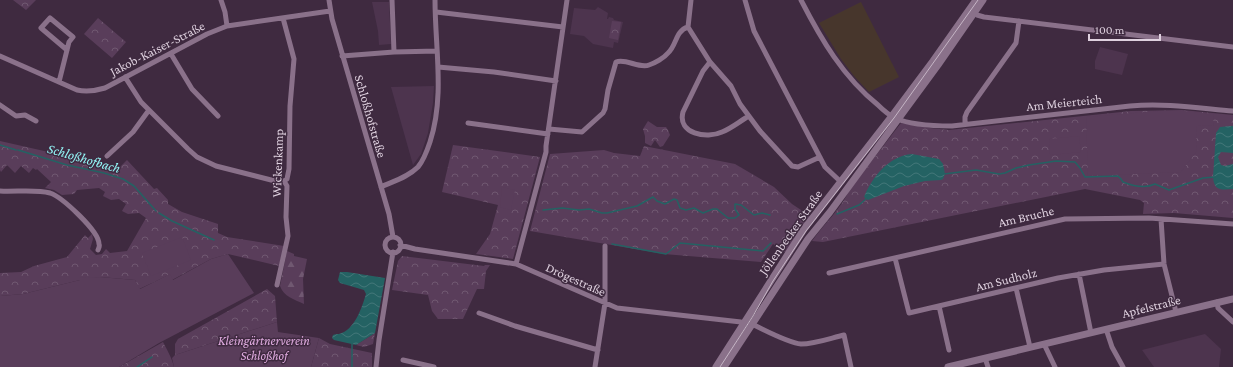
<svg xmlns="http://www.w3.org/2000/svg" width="1233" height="367" font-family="'Crimson Pro',serif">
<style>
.industrial{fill:#47362c}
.built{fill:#4d344e}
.forest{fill:url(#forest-firs)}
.park{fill:url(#park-crowns)}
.garden{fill:#593d5a}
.water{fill:url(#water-waves)}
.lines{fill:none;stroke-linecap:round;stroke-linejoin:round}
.stream{stroke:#246263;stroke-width:1.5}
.street{stroke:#8a718a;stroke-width:5}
.secondary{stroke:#8a718a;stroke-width:7}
.tram{stroke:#c5b5c5;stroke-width:1}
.labels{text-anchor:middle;stroke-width:3;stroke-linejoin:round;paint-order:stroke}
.street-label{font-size:13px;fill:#dfd1df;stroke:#3f2a40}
.park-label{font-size:13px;font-style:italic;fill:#dfabdf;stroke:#3f2a40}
.water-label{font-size:14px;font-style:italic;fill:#94f6f7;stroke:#3f2a40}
</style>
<defs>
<pattern id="forest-firs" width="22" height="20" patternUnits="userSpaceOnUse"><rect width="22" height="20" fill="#593d5a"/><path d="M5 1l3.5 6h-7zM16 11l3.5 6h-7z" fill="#705871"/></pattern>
<pattern id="park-crowns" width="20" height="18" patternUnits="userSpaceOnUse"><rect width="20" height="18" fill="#593d5a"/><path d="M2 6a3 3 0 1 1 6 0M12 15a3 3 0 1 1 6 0" fill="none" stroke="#705871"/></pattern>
<pattern id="water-waves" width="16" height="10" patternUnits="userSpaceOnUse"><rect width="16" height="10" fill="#246263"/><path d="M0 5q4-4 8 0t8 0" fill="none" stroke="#437779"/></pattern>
</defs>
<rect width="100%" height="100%" fill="#3f2a40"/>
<path class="industrial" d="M861 2 899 77 869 92 854 76 841 59 819 23Z"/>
<path class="built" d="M372 2H389L391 44 379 45 378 31Z
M598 7 608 13 607 19H608L609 17 613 18 614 20 623 22 618 43 614 42 613 48 593 44 584 36 570 34 574 8 595 10Z
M1100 47 1128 54 1122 75 1095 69V61Z
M434 86 433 103 428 133 421 154 413 165 391 87Z
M1205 334 1221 349 1219 367H1154L1142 350Z"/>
<path class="forest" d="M287 251 294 254V256L307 259 303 279 304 304C294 299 284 297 280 286Z"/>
<path class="park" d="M13 0H36L26 10Z
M98 18 126 42 112 58 84 34Z
M612 21 621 22 618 40 609 38Z
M1182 110 1233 115V218L1174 213 1143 214 1144 203 1140 200 1085 189 823 242 812 241C824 224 841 209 850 189L901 123 930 128 949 130 1131 111Z
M648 121 657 127H666L668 130 670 135 663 146 660 147 655 140 651 146 645 143V136L643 129Z
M0 141 119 168 127 160 154 189 157 188 168 200V204L182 212 218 224V233L227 237 284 246 279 266 228 254 211 259 172 280 169 275 139 289 135 280 100 277 80 280 23 294 0 296V273L21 272 34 266 67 257 85 235 88 238 92 234 93 239 90 249 96 255 102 254 106 249 110 253 127 251 146 218 139 213 128 214 122 211 126 204 119 199 111 200 103 196 105 192 99 188 77 190 74 194 62 195 54 190 45 188 51 182 37 169 36 170 33 168 29 173 21 166 15 173 7 165 1 172 0 170Z
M453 145 540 157 513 259 476 254 490 234 498 205 442 192Z
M644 146 735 164 774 187 792 204 810 216 786 253 773 244 761 262 664 254 530 231 550 154 604 150 614 153 640 156Z
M402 256 484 266 485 265H490L486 271 484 289H477L463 319H438L432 311 428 295 392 290 398 261Z
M267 289 275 296 277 322 175 355V344L178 339Z
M375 333 373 344 364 347 356 345Z
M319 338 330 344 372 353V367H311Z
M163 342C167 350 172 358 174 367H119Z"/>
<path class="garden" d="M1158 111H1184L1214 114 1213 126 1197 125 1196 152 1181 172 1088 176 1086 117Z
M1079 136 1081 152 1050 155 1049 139Z
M502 187 515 190 511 210 500 207Z
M182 237 191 260 151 276 142 253Z
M228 254 254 293 159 343 119 367H0V296L23 294 80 280V278L100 277 135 280 140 289 170 274 173 280 211 259Z
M277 322 278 332 319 338 311 367H174L172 358 175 355Z"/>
<path class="water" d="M1231 126H1233V153L1221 152 1218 157 1221 165 1225 166 1233 164V189C1221 190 1214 191 1213 177L1216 133 1220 127Z
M912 154 939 159 943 164 945 174 943 179 941 180 925 181 904 186 868 200 864 197C872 177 889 156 912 154Z
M340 272H347L385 278 375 333 356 345 334 340 332 338 333 335C335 334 337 334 339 334 355 330 362 307 366 294L364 290 340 283 338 280Z"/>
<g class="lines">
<path class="stream" d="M0 145 16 150
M18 150 67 165 104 173 123 179 134 186 156 211
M944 174 976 170 999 174 1005 173 1016 168 1029 165 1056 161 1075 162 1080 168 1085 177 1118 176 1121 179 1123 182C1133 186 1145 189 1155 184L1169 190 1203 178 1215 177
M543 210 562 208 579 210 589 209 602 213H607L637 206 653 197 657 201 665 204 674 199 677 200 680 208 686 210 694 208 703 213 713 209H717L728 218H735L739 215 735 209V204L741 205 754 215 762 213 770 215
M159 213 172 221 214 240
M837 214 859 205 867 198
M612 244 666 254 680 243 763 251 771 243
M137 367 152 357
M352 367V344"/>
<path class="street" d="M221 0 225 12 227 26
M329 0 332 19 389 214 393 237
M392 0 394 52
M691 0 688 27 710 62 731 86 740 104 760 131 792 166 798 167 820 157
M745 0 754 31 825 167 841 182
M801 0C821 39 843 77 878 105 883 110 889 115 895 118 910 125 936 126 952 126L1130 106C1165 103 1198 108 1233 111
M971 11 977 15 984 17 1233 47
M436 12 563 27
M283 18 294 59 290 106 289 169 287 179 284 181
M171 54 192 89 218 116
M0 56 77 90C87 92 95 91 105 88L207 34 227 26 330 11
M342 56 394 52 437 51
M710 62 703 71 683 112C677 134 707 139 722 132 732 128 740 121 749 116
M438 67 494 72 556 81
M125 77 141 102 188 149 197 157 216 166 279 182 284 181
M59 82 69 42 73 37 50 18 41 28 67 50
M0 105 16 116 25 115 36 121
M468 123 548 134
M965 124V117L967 112 1016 43 1019 21
M549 129 582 132 603 113 605 109 608 90 616 62C626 58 639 69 649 65 655 63 664 58 668 53 677 45 675 31 688 27
M107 156 133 132 149 110
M381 187C394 181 408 177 418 167 424 160 427 151 430 142 445 96 435 48 435 0
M0 191C15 192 36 189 50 193 62 197 99 231 99 244 100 246 99 247 98 250
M1161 219 1164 264 1176 312
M385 245a8 8 0 1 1 16 0a8 8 0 1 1-16 0Z
M400 245 415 249 516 264 617 308 741 322 744 323
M895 258 909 313 1058 278 1104 270 1164 264
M516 264 546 152V146L567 0
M829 273 1065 219 1149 218 1233 224
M1079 274 1091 333
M277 285 288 236 286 217 287 186 284 181
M1016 288 1030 347
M1217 302 1218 308 1233 322
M939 306 949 350
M479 313 515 326 598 350
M752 324C764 330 789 343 801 344 815 344 831 338 844 335L851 367
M1106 329 1112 347 1123 367
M1044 344 1055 367
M985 358 988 367
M403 360 434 367
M376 367 379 340 393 252
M595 367 605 303V246"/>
<path class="secondary" d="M716 367 804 229 892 116 933 61 976 0
M724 367 808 239 830 212 938 65 983 0
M948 367 1233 299"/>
<path class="tram" d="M720 367 753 316 773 281 806 231 894 118 978 0"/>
</g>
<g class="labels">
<g class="street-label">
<text transform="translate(157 48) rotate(-27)" y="5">Jakob-Kaiser-Straße</text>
<text transform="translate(1064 102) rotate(-6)" y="5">Am Meierteich</text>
<text transform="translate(371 116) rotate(74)" y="5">Schloßhofstraße</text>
<text transform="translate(277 163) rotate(-88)" y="5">Wickenkamp</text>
<text transform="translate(1026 216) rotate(-13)" y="5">Am Bruche</text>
<text transform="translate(790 232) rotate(-55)" y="5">Jöllenbecker Straße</text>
<text transform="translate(576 279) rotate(24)" y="5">Drögestraße</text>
<text transform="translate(1006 279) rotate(-14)" y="5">Am Sudholz</text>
<text transform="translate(1151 306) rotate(-14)" y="5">Apfelstraße</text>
</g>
<g class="park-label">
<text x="264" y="345">Kleingärtnerverein<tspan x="264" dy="15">Schloßhof</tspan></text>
</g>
<g class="water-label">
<text transform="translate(84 158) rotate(16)" y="5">Schloßhofbach</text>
</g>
</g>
<path d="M1089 34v6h71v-6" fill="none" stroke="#dfd1df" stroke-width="2"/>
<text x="1095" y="34" font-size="12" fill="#dfd1df" stroke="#3f2a40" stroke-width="3" paint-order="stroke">100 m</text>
</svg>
